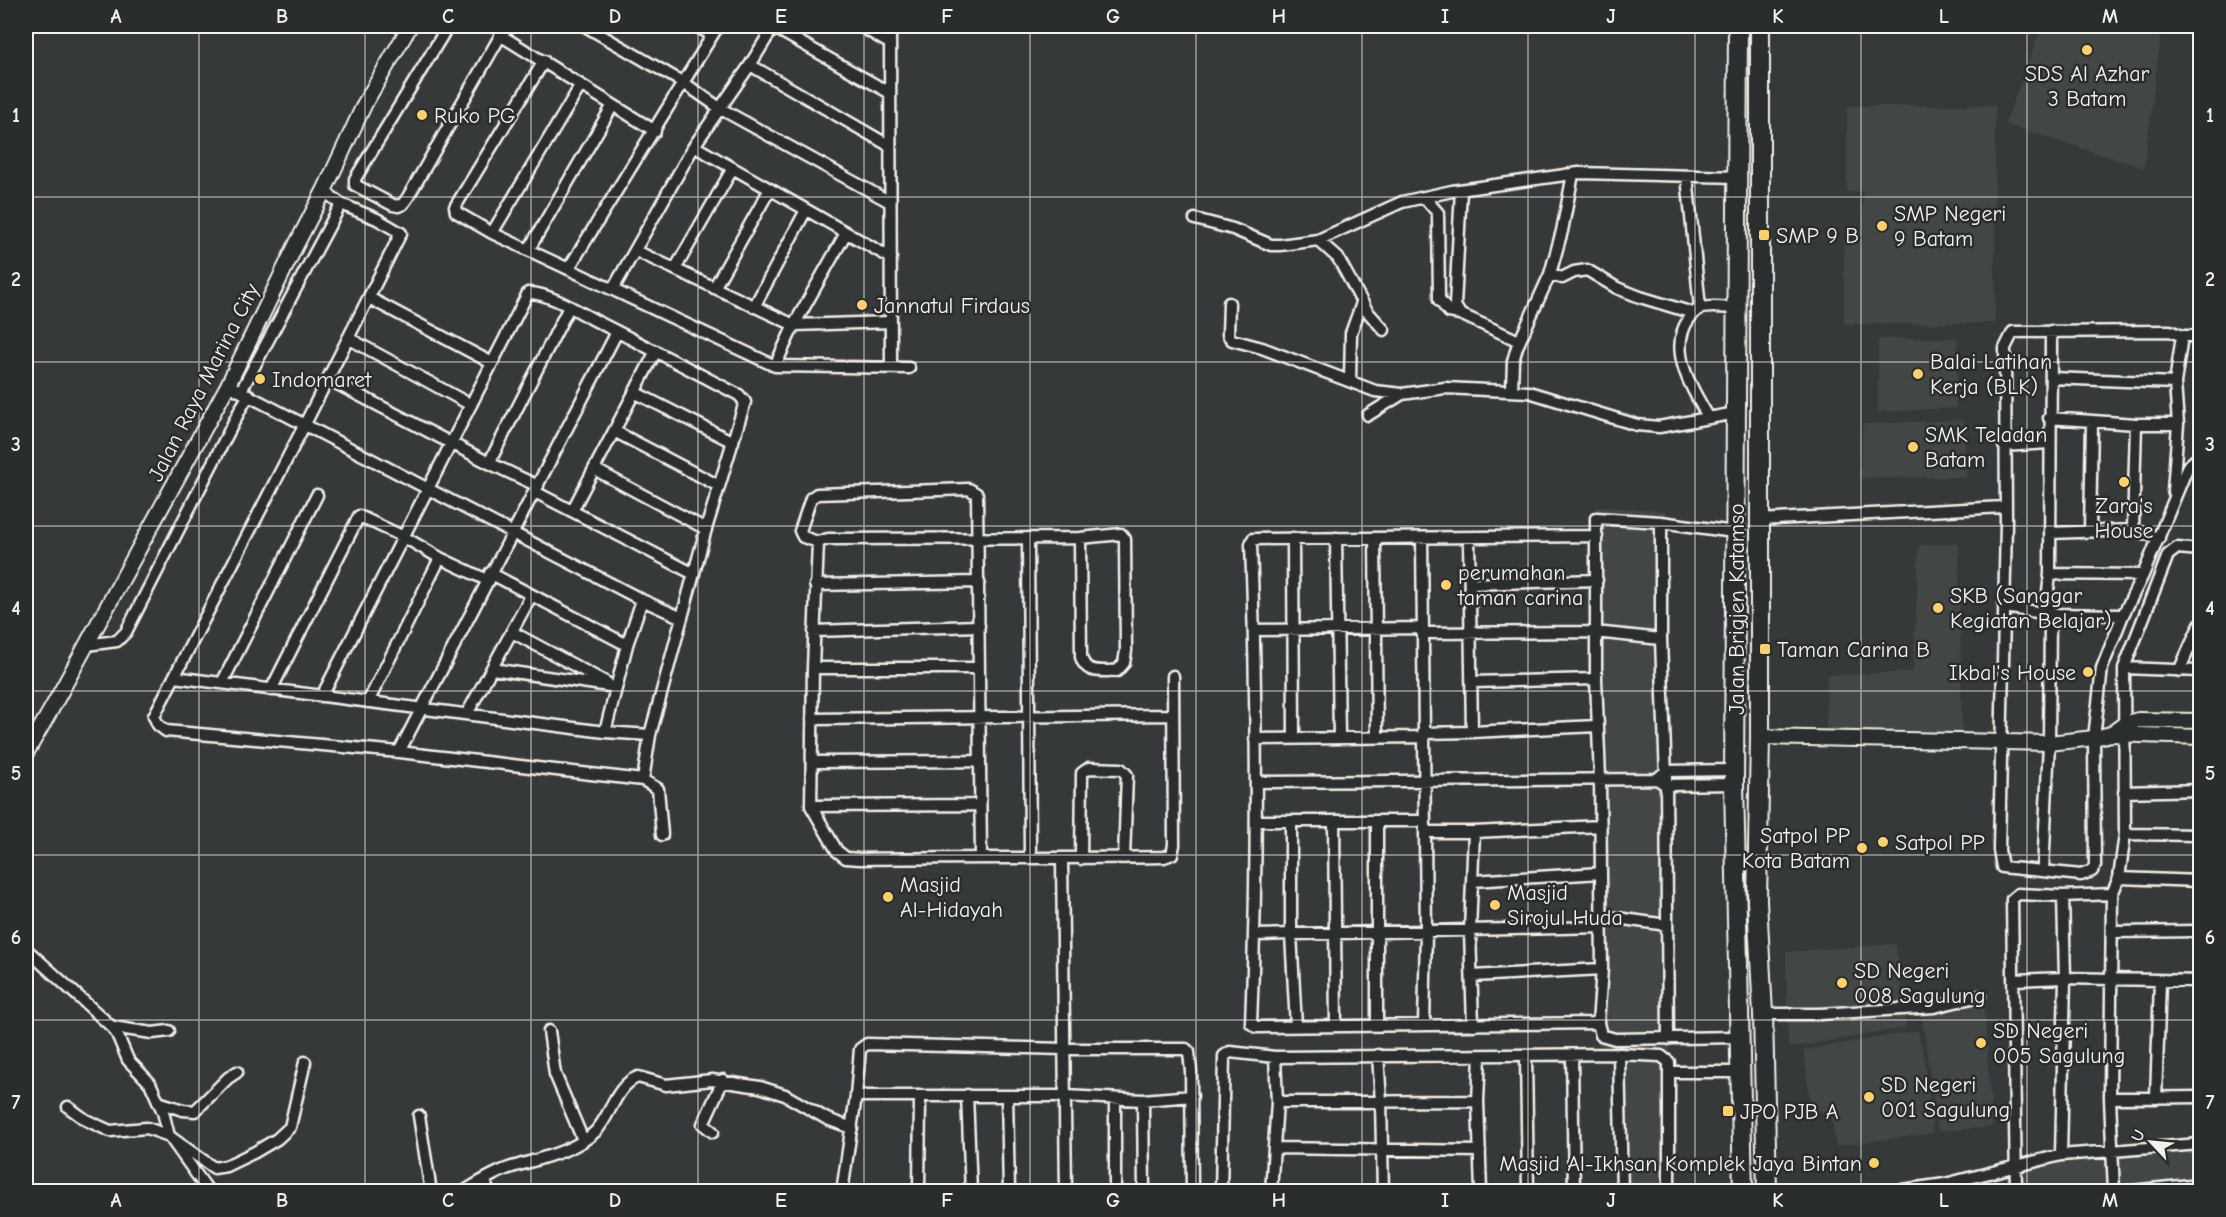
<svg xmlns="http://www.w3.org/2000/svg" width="2226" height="1217" font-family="'Comic Neue',sans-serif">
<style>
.built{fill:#434645}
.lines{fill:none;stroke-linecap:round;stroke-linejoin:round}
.street-casing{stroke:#f4f1e8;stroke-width:15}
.secondary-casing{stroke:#f4f1e8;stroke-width:18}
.highway-casing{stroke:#f4f1e8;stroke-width:22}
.street{stroke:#2a2d2e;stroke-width:10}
.secondary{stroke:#2a2d2e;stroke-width:14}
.highway{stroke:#2a2d2e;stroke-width:18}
.grid{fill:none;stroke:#f4f1e8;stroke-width:1.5;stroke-opacity:0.55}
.poi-dot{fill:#ffd166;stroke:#2a2d2e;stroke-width:2}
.labels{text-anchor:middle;stroke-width:5;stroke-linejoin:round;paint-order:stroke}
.poi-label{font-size:22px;fill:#f4f1e8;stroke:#2a2d2e;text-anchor:start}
.street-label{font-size:22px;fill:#f4f1e8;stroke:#2a2d2e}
.neatline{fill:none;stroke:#f4f1e8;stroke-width:2}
.grid-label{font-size:20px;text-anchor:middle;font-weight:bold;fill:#f4f1e8}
</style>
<rect width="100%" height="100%" fill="#363939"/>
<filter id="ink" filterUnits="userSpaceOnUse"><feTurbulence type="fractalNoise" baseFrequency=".0167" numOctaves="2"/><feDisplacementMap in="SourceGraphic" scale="12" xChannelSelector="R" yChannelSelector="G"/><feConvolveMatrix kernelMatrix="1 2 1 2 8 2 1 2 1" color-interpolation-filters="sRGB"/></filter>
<g filter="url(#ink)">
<path class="built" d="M2042 26H2162L2144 168 2005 124Z
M1995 105V323L1844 324V241L1863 240V192H1847V106Z
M1958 338 1956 408 1878 412V339Z
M1964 420 1966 477 1860 478 1863 424Z
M1596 507 1665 510 1671 1191H1626V1048L1599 1045Z
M1959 544 1962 733 1826 730 1827 675 1913 672 1919 545Z
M1896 944 1906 1028 1788 1048 1786 952Z
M1984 1001 1992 1127 1938 1131 1922 1016Z
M1918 1031 1924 1056 1933 1133 1836 1146 1831 1110 1811 1113 1804 1050Z
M2200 1135V1191H2008L2005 1161Z"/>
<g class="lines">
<g class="street-casing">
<path id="street" d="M448 26 355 179V185L393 205 398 206 403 204 408 197 506 26
M585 26 684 83 721 109 890 202
M696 26 712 35
M860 26 889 43
M890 26 891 368
M773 27 890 93
M500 35 655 131
M544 61 455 207 456 212 492 233 775 366 909 368
M750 65 890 146
M694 146 891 258
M1687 176 1700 308
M1461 190 1455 306 1460 314 1519 341
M1424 197 1438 213 1439 300 1449 312 1460 314
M341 204 377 219 401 233 305 424 154 716 158 725 166 731 399 752 643 780 658 789 662 835
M1195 219 1233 229 1271 245H1280L1318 240 1402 202 1452 191 1579 173 1737 177
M492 233 581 85
M1318 240 1338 258 1367 311 1384 330
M529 249 613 105
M636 251 794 325 891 322
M569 268 718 26
M675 269 733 168
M1550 274 1562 278 1574 272 1587 270 1617 288 1640 297 1693 313
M714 288 770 189
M613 289 694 146 750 65 774 26
M369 298 492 363
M1229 303 1228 335 1232 340 1262 348 1375 391 1402 394
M754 307 806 210
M2200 336H2182L2170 331 2013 332 2005 348 2006 523 1999 850 2002 867 2081 875 2092 871 2095 866 2094 738 2102 668 2123 615 2143 575 2188 466 2200 456
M348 338 471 405
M775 366 794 325 846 233
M2052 378 2175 383
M328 379 489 463 538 486
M1350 380 1351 333 1362 303
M228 385 642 600 682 618
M1512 390 1513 361 1517 347 1550 274 1562 231 1573 174
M241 391 341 204 324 191
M634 392 733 442
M1368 415 1402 394 1445 388 1529 392 1637 425 1659 427 1736 413
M1709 418C1692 390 1667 349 1689 319 1692 315 1695 311 1699 309 1709 305 1726 308 1736 308
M2049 418 2136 424H2178
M614 431 719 486
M2004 446 2049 443
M489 463 569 307
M594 469 706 529
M2173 491 2178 424 2175 383 2182 336
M535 492 694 574
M572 511 656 351
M1759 520 2004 507
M1661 522V639L1666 779 1668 1039
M2133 530 2136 424
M2090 531 2092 422
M1734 532 1661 522 1596 518V679L1600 779 1602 969 1598 1023 1601 1035 1615 1039 1738 1037
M2050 533 2133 530 2159 538
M1597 536 1253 539 1251 544C1257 703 1258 863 1251 1023L1256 1027 1598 1023
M1028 538 1030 858
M1080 538 1081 657C1086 675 1101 670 1117 671L1124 663 1126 651 1125 539 1121 534 1080 538 828 539 818 542 813 668 811 806 837 851 846 858 860 859C961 857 1062 859 1164 857L1172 854 1174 845 1173 676
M1293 538 1294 739
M1336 538 1339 738
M1375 538 1377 738
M1422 538 1426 932 1424 1025
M818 542 803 537 800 531 811 498 817 494 969 489 977 494 981 857
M490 573 627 645
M2050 574 2143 575
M1470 584 1597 580
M815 585 979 582
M2004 607 2050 614 2123 615
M1254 630 1422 628
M814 631 979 626
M512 632 607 683
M1422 633 1595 632 1661 639
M86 645 117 641 126 632 241 408 249 395
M813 668H979
M2124 668 2200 671
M492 669 616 687
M2179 671 2200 624
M174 677 605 732 650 735
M1472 682 1596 679
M222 683 317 495
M271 690 359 516 404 537 440 558
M322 696 527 295 528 293C547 292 579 312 596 321 644 345 691 370 739 395L745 402 706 529 650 735 643 780
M368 702 440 558 489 581
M467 714 531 596
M812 719 1173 715
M605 732 627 645 642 600
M1472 732 1597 726
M1423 733 1472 732 1469 538
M1255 739 1424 737
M399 752 617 332
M812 762 979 761
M1256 782 1657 779
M1734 784 1666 785 1657 779 1666 771 1734 770
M2124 792 2200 790
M811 806 980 805
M1256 821H1425
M1291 821V934L1296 1026
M1334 821 1336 1025
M1377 821V1025
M1425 832H1474L1470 931 1473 1025
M1474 832 1601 826
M2125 834 2200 835
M1062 859 1066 1192
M1081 859 1082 773 1089 768 1121 769 1127 775 1124 858
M2043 871 2049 743 2050 614 2047 601 2050 574 2051 331
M2119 878 2200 881
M1472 881 1601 873
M1602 916 1667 925
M2112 932 2200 931
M1255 935 1602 927
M26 949 112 1027 117 1034 128 1060 150 1083 163 1112 169 1136 209 1192
M1473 976 1602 969
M2013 980 2065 978 2200 981V989
M1763 1014H1820L1934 1007 1980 996
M112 1027 152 1033 169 1031
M549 1031 555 1074 583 1140
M1619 1054 1622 1192
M1378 1055 1381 1102 1383 1192
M1526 1055 1528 1192
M1572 1055 1574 1192
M1480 1056 1478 1101 1481 1192
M1669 1072H1739
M967 1095 971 1192
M856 1096H1065L1143 1100 1192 1096
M1007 1096 1009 1192
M2110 1098 2200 1097
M2156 1098 2160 981
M1143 1100 1144 1192
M158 1102 183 1110 195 1111 228 1078 237 1072
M1277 1102 1478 1101
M68 1107 86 1120 110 1131 147 1128 169 1136 214 1168 226 1166 255 1152 277 1139 290 1127 305 1062
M419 1116 431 1192
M713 1132 703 1124 723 1080
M1275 1148 1480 1151
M2061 1155 2065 978 2063 896
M485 1179 488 1192
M463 1192C478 1183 495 1172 512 1167 538 1159 576 1151 596 1131 611 1115 616 1085 638 1077L666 1085 712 1080 760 1087 785 1095 827 1119 852 1128
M842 1192 856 1096 860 1049 867 1044 1064 1049H1186L1189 1052 1191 1071 1192 1192
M919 1192 920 1098
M1115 1192V1099
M1221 1192 1224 1056 1230 1052 1275 1057 1619 1054 1661 1056 1669 1062V1192
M1271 1192 1277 1102 1275 1057
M1556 1192 1669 1191
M1888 1192 1945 1184 2061 1155 2200 1144
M2016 1192 2012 899 2018 894 2063 896 2112 894
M2114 1192 2110 1098 2112 894 2119 878 2125 834 2124 668 2168 555 2177 548 2200 550
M2121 1192 2200 1184"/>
</g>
<g class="secondary-casing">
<path id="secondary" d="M2111 734 2200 737
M1760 737 2049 743 2094 738 2111 734 2123 725 2138 720 2200 721
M26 753 52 708 228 385 296 245 324 191 365 103 410 26"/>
</g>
<g class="highway-casing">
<path id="highway" d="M1738 26 1734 784 1743 1192
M1760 26V737L1757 901 1763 1014 1767 1192"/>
</g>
<use href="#street" class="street"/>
<use href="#secondary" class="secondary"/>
<use href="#highway" class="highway"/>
</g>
</g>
<path class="grid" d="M199 26V1192M365 26V1192M531 26V1192M698 26V1192M864 26V1192M1030 26V1192M1196 26V1192M1362 26V1192M1528 26V1192M1695 26V1192M1861 26V1192M2027 26V1192M26 197H2200M26 362H2200M26 526H2200M26 691H2200M26 855H2200M26 1020H2200"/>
<g class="poi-dot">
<circle cx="2087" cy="50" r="6"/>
<circle cx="422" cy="115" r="6"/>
<circle cx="1882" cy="226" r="6"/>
<rect x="1758" y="229" width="12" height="12" rx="3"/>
<circle cx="862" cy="305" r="6"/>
<circle cx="1918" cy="374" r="6"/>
<circle cx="260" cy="379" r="6"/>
<circle cx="1913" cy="447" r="6"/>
<circle cx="2124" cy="482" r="6"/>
<circle cx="1446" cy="585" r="6"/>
<circle cx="1938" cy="608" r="6"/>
<rect x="1759" y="643" width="12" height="12" rx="3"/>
<circle cx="2088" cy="672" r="6"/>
<circle cx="1883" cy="842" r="6"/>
<circle cx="1862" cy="848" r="6"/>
<circle cx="888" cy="897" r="6"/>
<circle cx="1495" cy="905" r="6"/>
<circle cx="1842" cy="983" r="6"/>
<circle cx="1981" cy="1043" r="6"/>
<circle cx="1869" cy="1097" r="6"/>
<rect x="1722" y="1105" width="12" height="12" rx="3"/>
<circle cx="1874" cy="1163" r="6"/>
</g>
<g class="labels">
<g class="poi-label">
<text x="2087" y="81" text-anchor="middle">SDS Al Azhar<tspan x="2087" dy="25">3 Batam</tspan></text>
<text x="434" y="123">Ruko PG</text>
<text x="1894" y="221">SMP Negeri<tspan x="1894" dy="25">9 Batam</tspan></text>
<text x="1776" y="243">SMP 9 B</text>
<text x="874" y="313">Jannatul Firdaus</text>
<text x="1930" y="369">Balai Latihan<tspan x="1930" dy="25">Kerja (BLK)</tspan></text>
<text x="272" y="387">Indomaret</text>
<text x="1925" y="442">SMK Teladan<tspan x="1925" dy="25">Batam</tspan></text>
<text x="2124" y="513" text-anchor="middle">Zara's<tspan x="2124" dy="25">House</tspan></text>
<text x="1458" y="580">perumahan<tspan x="1458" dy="25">taman carina</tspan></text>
<text x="1950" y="603">SKB (Sanggar<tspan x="1950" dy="25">Kegiatan Belajar)</tspan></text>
<text x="1777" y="657">Taman Carina B</text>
<text x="2076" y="680" text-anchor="end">Ikbal's House</text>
<text x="1850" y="843" text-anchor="end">Satpol PP<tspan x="1850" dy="25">Kota Batam</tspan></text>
<text x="1895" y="850">Satpol PP</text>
<text x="900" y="892">Masjid<tspan x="900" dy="25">Al-Hidayah</tspan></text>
<text x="1507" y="900">Masjid<tspan x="1507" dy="25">Sirojul Huda</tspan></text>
<text x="1854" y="978">SD Negeri<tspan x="1854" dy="25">008 Sagulung</tspan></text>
<text x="1993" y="1038">SD Negeri<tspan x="1993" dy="25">005 Sagulung</tspan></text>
<text x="1881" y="1092">SD Negeri<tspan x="1881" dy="25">001 Sagulung</tspan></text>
<text x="1740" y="1119">JPO PJB A</text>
<text x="1862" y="1171" text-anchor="end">Masjid Al-Ikhsan Komplek Jaya Bintan</text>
</g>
<g class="street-label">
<text transform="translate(203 382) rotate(-63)" y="8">Jalan Raya Marina City</text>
<text transform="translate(1736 609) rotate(-90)" y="8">Jalan Brigjen Katamso</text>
</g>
</g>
<rect width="2226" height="1217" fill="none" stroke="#2a2d2e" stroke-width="66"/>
<g transform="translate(2151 1142) rotate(296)" stroke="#2a2d2e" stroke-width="4.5" paint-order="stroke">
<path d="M0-4.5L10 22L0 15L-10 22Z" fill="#f4f1e8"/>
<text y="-9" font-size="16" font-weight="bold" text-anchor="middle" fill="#f4f1e8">U</text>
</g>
<rect x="33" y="33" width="2160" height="1151" class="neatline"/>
<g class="grid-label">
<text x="116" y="23">A</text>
<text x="282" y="23">B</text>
<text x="448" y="23">C</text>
<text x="615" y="23">D</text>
<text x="781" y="23">E</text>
<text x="947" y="23">F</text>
<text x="1113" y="23">G</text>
<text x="1279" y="23">H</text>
<text x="1445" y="23">I</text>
<text x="1611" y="23">J</text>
<text x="1778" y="23">K</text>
<text x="1944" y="23">L</text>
<text x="2110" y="23">M</text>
<text x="16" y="122">1</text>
<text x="2210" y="122">1</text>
<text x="16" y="286">2</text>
<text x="2210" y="286">2</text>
<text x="16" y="451">3</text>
<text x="2210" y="451">3</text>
<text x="16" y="615">4</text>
<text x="2210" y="615">4</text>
<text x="16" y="780">5</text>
<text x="2210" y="780">5</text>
<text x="16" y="944">6</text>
<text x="2210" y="944">6</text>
<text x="16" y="1109">7</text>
<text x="2210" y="1109">7</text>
<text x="116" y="1207">A</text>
<text x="282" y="1207">B</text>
<text x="448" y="1207">C</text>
<text x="615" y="1207">D</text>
<text x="781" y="1207">E</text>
<text x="947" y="1207">F</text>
<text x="1113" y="1207">G</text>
<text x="1279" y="1207">H</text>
<text x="1445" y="1207">I</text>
<text x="1611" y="1207">J</text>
<text x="1778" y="1207">K</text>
<text x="1944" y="1207">L</text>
<text x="2110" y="1207">M</text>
</g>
</svg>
